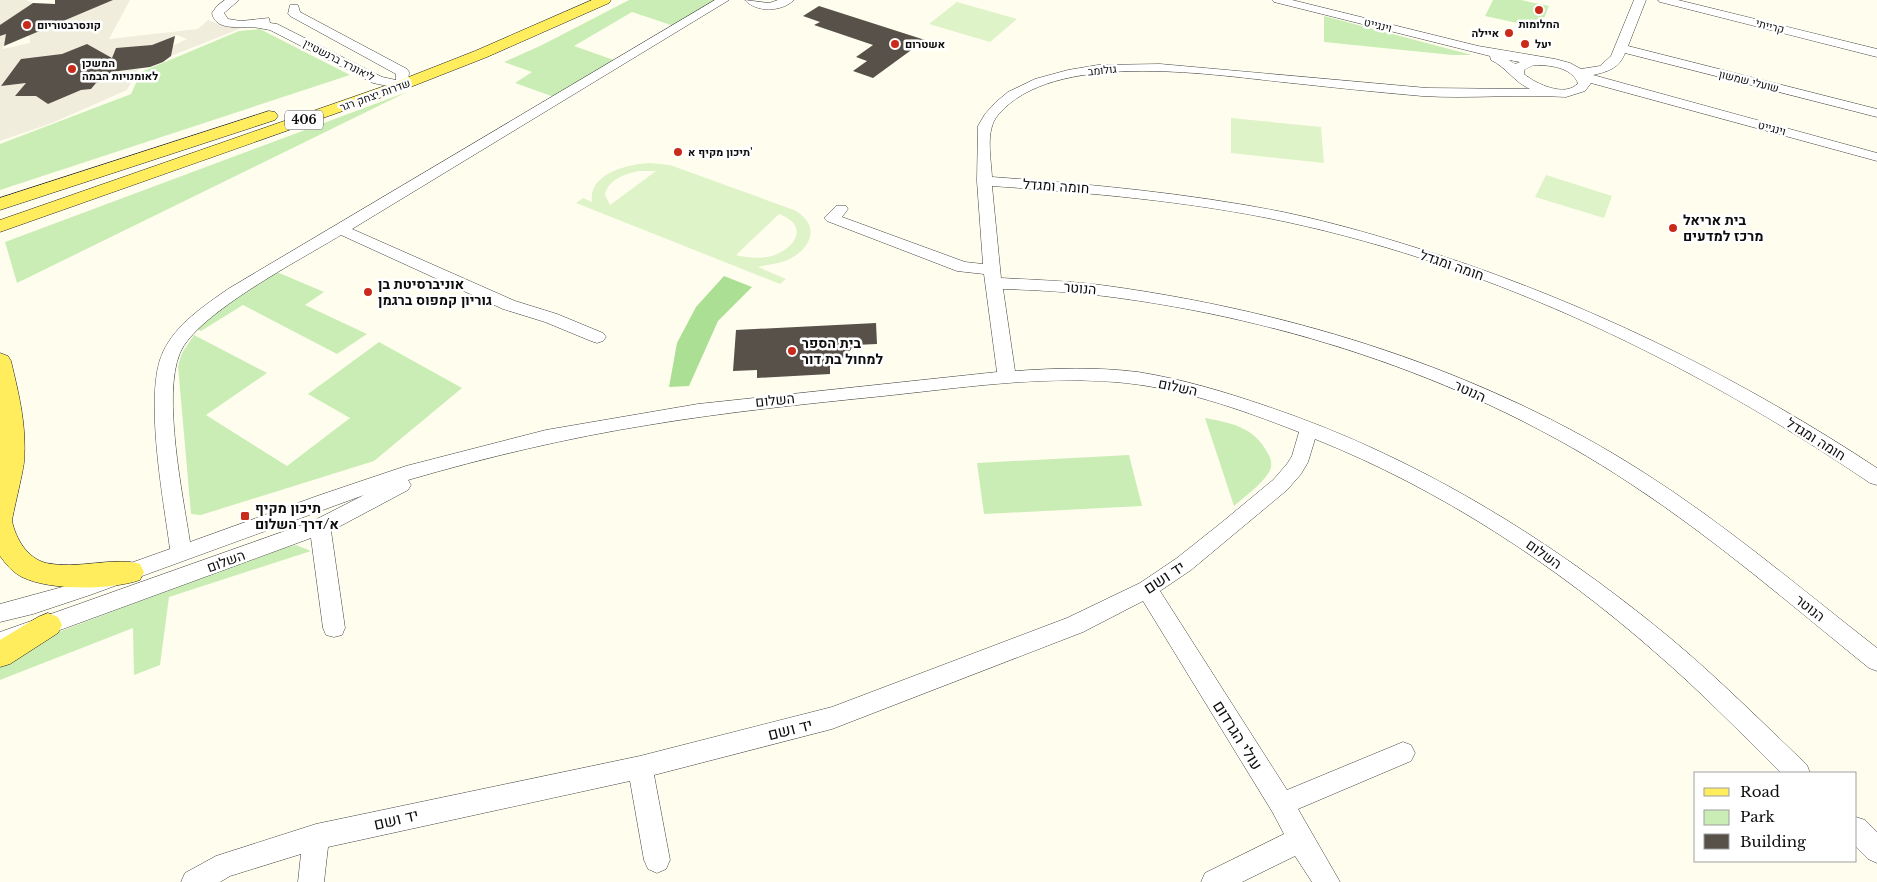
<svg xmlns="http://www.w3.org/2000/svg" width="1877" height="882" font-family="'Libre Baskerville',Heebo,serif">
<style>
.green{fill:#caedb5}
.forest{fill:#abdf93}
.pitch{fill:#def3c7;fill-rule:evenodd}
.plaza{fill:#f0eddc}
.building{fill:#575149}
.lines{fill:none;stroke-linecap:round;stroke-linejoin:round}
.minor-casing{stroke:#414141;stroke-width:1}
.major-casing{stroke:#1f1f1f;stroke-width:1}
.minor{fill:#fff;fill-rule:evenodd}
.major{fill:#ffed5e;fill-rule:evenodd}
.poi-dot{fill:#c92a1b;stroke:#fff;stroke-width:2}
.labels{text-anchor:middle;stroke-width:5;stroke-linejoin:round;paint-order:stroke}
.far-poi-label{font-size:11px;font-weight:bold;fill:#0e0e0e;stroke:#fff;text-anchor:start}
.far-street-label{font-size:11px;fill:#0e0e0e;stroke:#fff}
.shield{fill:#fff;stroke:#565656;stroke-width:1}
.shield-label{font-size:12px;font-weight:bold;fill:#0e0e0e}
.street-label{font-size:14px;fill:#0e0e0e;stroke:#fff}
.poi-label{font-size:14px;font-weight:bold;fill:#0e0e0e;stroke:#fff;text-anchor:start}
.near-street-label{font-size:16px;fill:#0e0e0e;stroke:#fff}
</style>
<rect width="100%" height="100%" fill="#fffeee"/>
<path class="green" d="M629 0H717L674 26 632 12 574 46 614 60 554 97 515 83 532 72 504 62 542 45Z
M1493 0H1521L1549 6 1540 28 1485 16Z
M1324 16 1472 55H1452L1324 42Z
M260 29 350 75 0 190V144L131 94 141 72 239 31Z
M407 92 17 283 5 242Z
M277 272 324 292 305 305 367 334 337 354 243 305 201 331 194 328 227 303Z
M194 335 267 373 206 415 287 466 350 418 308 394 379 342 462 388 374 461 201 515 191 514 178 366 182 353Z
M1205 418C1231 423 1254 427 1267 452 1270 456 1272 462 1271 467 1269 479 1243 498 1234 506Z
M1129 455 1142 506 984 514 977 463Z
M296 545 311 551 169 597 160 665 134 675 133 628 0 680V664L24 645 275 550Z"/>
<path class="forest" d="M724 276 752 287 718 321 689 386 669 387 677 343 696 307Z"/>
<path class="pitch" d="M957 2 1017 19 990 42 929 24Z
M1231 118 1321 127 1324 163 1231 153Z
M650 163 670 165 794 210C823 226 810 251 785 261 776 264 767 265 758 267L786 279 780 284 576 203 583 198 592 202C588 173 629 164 650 163ZM639 171H656L610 205 605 195C608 179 625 174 639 171ZM779 214C809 225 797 248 772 256 760 259 748 258 736 255Z
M1546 175 1612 196 1604 218 1535 197Z"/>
<path class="plaza" d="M0 0H26L33 3 18 13 15 22 0 25Z
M107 0H130L109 39 198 29 208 20 227 27 247 26 171 56 166 49 187 39 177 35 152 45 116 48 112 58 87 44 38 65 21 59 1 86 26 83 16 95 36 96 48 104 81 90 91 89 96 83 110 77 111 72 138 69 127 90 52 123 0 141V36L7 34 3 49 30 43 29 30 41 26 46 28 102 5Z"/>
<path class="building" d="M55 0H113L4 46 6 34 0 36V25L33 3 55 4Z
M819 6 925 40 873 78 853 71 867 61 856 57 873 45 814 25 820 22 803 16Z
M175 36 171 56 163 62 150 67 111 72 110 77 96 83 91 89 81 90 48 104 36 96H15L26 83 1 86 21 59 62 54 87 44 112 58 116 48 152 45Z
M876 323 877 344 855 345 843 358 830 365V374L757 378V370L733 371 736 330Z"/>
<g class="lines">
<g class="minor-casing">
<path id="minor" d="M225 0H239L224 13 228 19 241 21 269 18 270 23 277 24 382 77 396 80V74L290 16 288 14 290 5H298L300 12 407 69 409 72 408 85 402 89 373 83 270 30C263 29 256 27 250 27 237 27 215 30 212 13L217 6Z
M715 0H729L352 229 515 301 557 314 603 333 606 337 603 341 597 343 591 341 545 322 503 309 341 235C302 259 197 313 180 353 162 395 183 496 190 542L320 495 406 466 546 430 698 404 997 372 984 274 957 271 827 221 824 218 836 206H846L848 209 842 217 965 262 983 264 977 181 978 126 985 114 996 102 1008 92 1035 79 1068 70 1098 65 1160 64 1427 88 1530 89C1514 82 1506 67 1491 60L1490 56 1274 2 1272 0H1292L1478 46 1555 59 1570 63 1581 69 1600 66 1611 56 1634 0H1646L1628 46 1877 109V117L1625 53C1620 68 1607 72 1593 75L1877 153V161L1591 83 1585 91 1566 97C1518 94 1470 99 1422 96 1375 92 1329 87 1282 82 1207 74 1052 50 998 115 985 130 991 158 992 177 1089 184 1187 193 1283 212 1345 225 1406 244 1466 264 1612 315 1748 383 1877 468V485L1870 483C1695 364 1496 267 1287 222 1190 201 1091 193 992 186L1001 278C1037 280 1073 281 1108 286 1295 312 1483 370 1643 472 1725 524 1800 588 1877 648V671L1869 668C1791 605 1715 539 1631 484 1476 381 1288 319 1104 296 1071 292 1037 290 1003 289L1015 371C1056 368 1097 367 1138 372 1182 379 1225 392 1266 406 1415 456 1549 538 1669 637 1717 677 1762 722 1807 765L1810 773H1781C1740 732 1700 691 1656 653 1556 565 1440 489 1315 439L1308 462 1301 474 1287 490 1191 570 1160 591 1287 790 1403 742 1411 745 1415 753 1411 761 1298 809 1340 882H1312L1295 856 1242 882H1201L1205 873 1284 834 1273 813 1143 601 1083 632 832 729 654 775 670 860 666 869 657 873 648 869 644 860 630 781 328 847 324 882H298L301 854 230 876 220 882H181L185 873 216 856 316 824 640 756 832 707 1067 618 1140 583 1177 558 1221 523 1273 480 1287 464 1292 456 1299 432C1240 409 1178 387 1115 382 1037 376 960 388 883 396 805 404 726 412 648 425 567 438 487 457 408 480L411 485 408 490 331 531 345 628 342 635 334 637 326 635 323 628 311 538 0 652V632L313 521 364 495 90 595 33 614 0 622V604L66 586 170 549C164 503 143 393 163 352 176 324 204 306 228 289ZM1509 60 1520 62 1515 64ZM1534 65C1550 65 1571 67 1578 83 1566 98 1536 84 1524 74V70Z
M745 0 769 3 778 0H794C782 12 756 13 745 0Z
M1658 0H1678L1877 49V57L1660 2Z
M1856 817 1865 820 1877 832V863L1868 859 1856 847Z"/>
</g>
<g class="major-casing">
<path id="major" d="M592 0H611L609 3 487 57 408 88 0 232V220L396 82 475 51Z
M269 111 275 112 278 116 275 120 0 210V198Z
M0 353 8 356 11 361C19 395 27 426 24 462 23 473 12 517 12 521 16 539 27 558 46 563 76 570 115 556 140 564L144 572 140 580C111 590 50 591 22 577 12 572 6 564 0 556Z
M48 613 58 617 62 625 58 633 10 664 0 667V640L38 617Z"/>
</g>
<use href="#minor" class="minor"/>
<use href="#major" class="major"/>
</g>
<g class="poi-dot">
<circle cx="1539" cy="10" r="5"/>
<circle cx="27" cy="25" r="5"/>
<circle cx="1509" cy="33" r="5"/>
<circle cx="895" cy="44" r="5"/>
<circle cx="1525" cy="44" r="5"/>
<circle cx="72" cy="69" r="5"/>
<circle cx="678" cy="152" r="5"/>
<circle cx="1673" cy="228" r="5"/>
<circle cx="368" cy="292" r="5"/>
<circle cx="792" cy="351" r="5"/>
<rect x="240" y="511" width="10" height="10" rx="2.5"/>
</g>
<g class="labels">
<g class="far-poi-label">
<text x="1539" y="28" text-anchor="middle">החלומות</text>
<text x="37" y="29">קונסרבטוריום</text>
<text x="1499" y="37" text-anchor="end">איילה</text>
<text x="905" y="48">אשטרום</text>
<text x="1535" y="48">יעל</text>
<text x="82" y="67">המשכן<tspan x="82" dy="13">לאומנויות הבמה</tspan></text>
<text x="688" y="156">תיכון מקיף א'</text>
</g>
<g class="far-street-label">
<text transform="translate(1378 25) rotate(14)" y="4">וינגייט</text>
<text transform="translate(1770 26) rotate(14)" y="4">קרייתי</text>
<text transform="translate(339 60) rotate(27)" y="4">ליאונרד ברנשטיין</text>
<text transform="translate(1102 70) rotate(-6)" y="4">גולומב</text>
<text transform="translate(1749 81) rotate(14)" y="4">שועלי שמשון</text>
<text transform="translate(375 95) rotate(-20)" y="4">שדרות יצחק רגר</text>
<text transform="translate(1772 128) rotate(15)" y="4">וינגייט</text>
</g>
<rect class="shield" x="285" y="110.5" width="38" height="19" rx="4"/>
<g class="shield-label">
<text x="304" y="124">406</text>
</g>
<g class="street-label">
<text transform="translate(1056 186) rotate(4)" y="5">חומה ומגדל</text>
<text transform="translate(1452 265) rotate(19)" y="5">חומה ומגדל</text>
<text transform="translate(1080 288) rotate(5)" y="5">הנוטר</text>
<text transform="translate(1178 387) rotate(12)" y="5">השלום</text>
<text transform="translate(1470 391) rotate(24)" y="5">הנוטר</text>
<text transform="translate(775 400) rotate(-6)" y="5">השלום</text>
<text transform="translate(1816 439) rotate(32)" y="5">חומה ומגדל</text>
<text transform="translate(1544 554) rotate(36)" y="5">השלום</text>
<text transform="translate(226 561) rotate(-20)" y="5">השלום</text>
<text transform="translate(1810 608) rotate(38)" y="5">הנוטר</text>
</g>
<g class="poi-label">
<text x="1683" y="225">בית אריאל<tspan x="1683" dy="16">מרכז למדעים</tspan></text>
<text x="378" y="289">אוניברסיטת בן<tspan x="378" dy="16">גוריון קמפוס ברגמן</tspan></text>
<text x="802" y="348">בית הספר<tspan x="802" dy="16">למחול בת דור</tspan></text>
<text x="255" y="513">תיכון מקיף<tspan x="255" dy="16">א/דרך השלום</tspan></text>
</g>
<g class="near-street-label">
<text transform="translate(1164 577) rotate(-33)" y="6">יד ושם</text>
<text transform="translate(790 729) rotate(-14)" y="6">יד ושם</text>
<text transform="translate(1238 735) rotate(58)" y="6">עולי הגרדום</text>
<text transform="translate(396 819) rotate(-13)" y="6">יד ושם</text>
</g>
</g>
<rect x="1694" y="772" width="162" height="90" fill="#ffffff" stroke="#9f9f9f"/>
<rect x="1704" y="788" width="25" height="8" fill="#ffed5e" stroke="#9f9f9f"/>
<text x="1740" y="797" font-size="15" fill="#0e0e0e">Road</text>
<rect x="1704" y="810" width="25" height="15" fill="#caedb5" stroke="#9f9f9f"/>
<text x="1740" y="822" font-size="15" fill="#0e0e0e">Park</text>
<rect x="1704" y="834" width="25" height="15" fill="#575149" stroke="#9f9f9f"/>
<text x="1740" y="847" font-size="15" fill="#0e0e0e">Building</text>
</svg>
